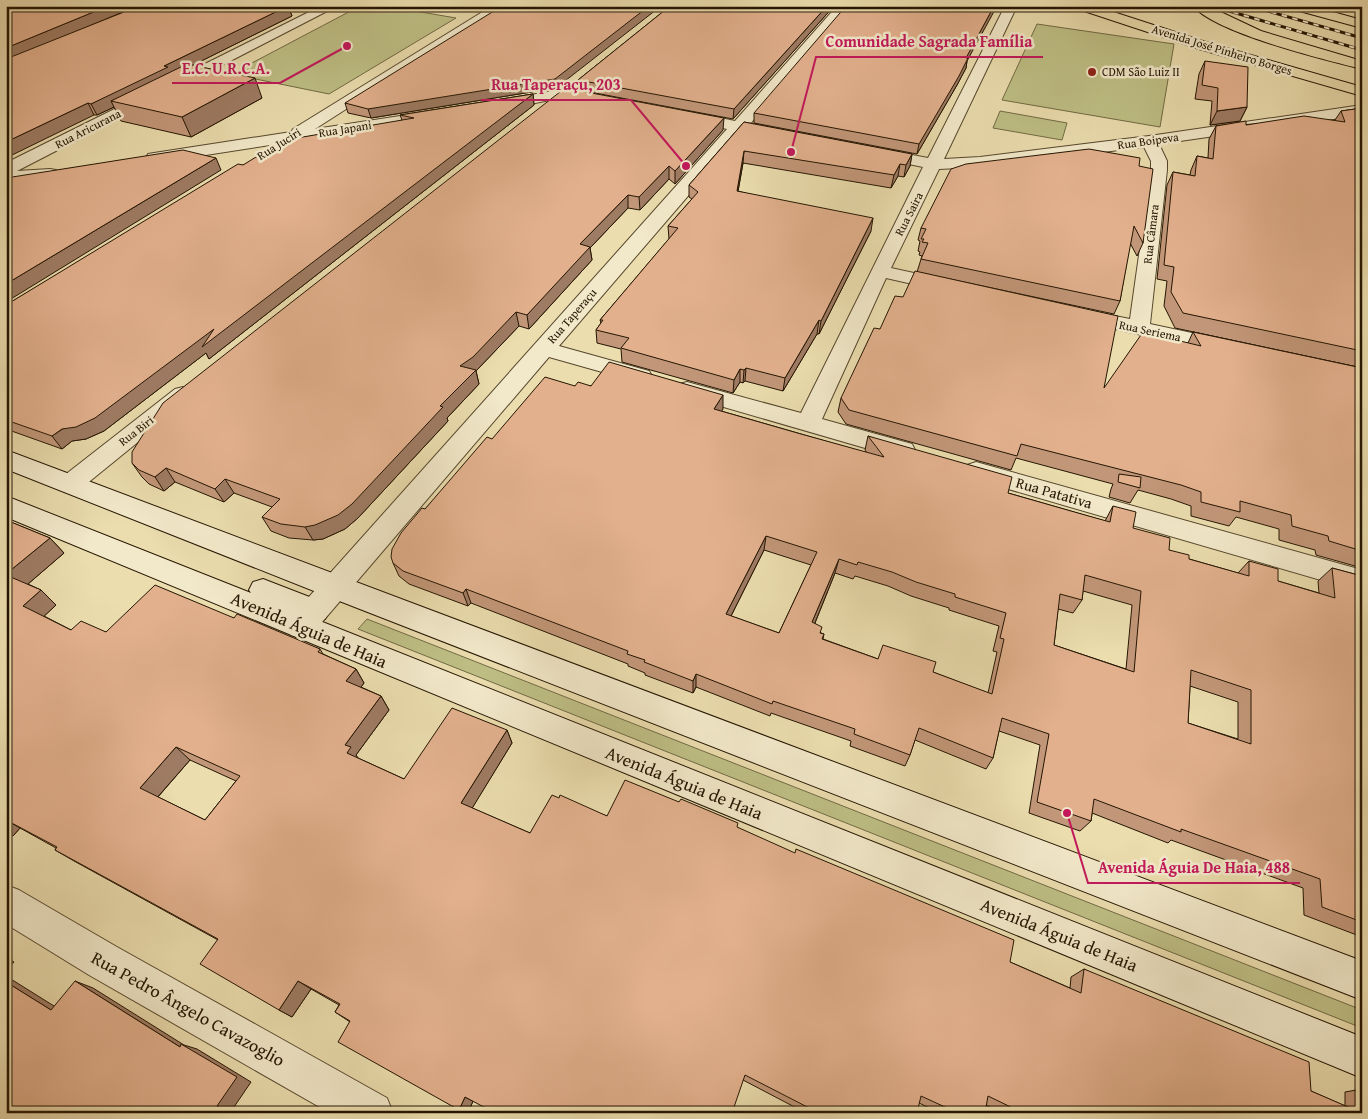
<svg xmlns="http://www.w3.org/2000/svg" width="1368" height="1119" font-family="'Gentium Book Plus',serif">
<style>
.green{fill:#bebf85;stroke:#716a44}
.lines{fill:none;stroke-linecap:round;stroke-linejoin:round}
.minor-casing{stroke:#56472d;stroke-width:2}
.secondary-casing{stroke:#241502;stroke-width:2}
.primary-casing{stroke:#241502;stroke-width:2}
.trunk-casing{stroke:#241502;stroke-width:2}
.minor{fill:#f2e9ca;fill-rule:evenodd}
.secondary{fill:#f2e9ca;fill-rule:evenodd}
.primary{fill:#ebddae;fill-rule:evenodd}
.trunk{fill:#ebddae;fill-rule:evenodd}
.rail-casing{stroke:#241502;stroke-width:3}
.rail{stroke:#f2e9ca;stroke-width:2;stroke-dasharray:5.5;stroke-linecap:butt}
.wall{fill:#c29779;stroke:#241502;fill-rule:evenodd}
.shaded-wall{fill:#9e7b63;stroke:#241502}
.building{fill:#e2b08d;stroke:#241502;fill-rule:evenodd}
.poi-dot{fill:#8f2418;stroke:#f2e9ca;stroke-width:2}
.labels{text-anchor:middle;stroke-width:5;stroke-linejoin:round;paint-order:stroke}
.far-street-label{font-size:12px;fill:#241502;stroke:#f2e9ca}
.far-poi-label{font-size:12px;fill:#241502;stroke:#f2e9ca;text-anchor:start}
.street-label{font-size:15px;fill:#241502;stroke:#f2e9ca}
.near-street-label{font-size:18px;fill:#241502;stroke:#f2e9ca}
.leader{fill:none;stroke:#c2185b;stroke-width:2}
.callout-dot{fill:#c2185b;stroke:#f2e9ca;stroke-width:2}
.callout-label{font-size:16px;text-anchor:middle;font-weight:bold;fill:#c2185b;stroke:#f2e9ca;stroke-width:5;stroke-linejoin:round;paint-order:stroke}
</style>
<rect width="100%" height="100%" fill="#ebddae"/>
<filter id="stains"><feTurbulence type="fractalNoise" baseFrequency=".004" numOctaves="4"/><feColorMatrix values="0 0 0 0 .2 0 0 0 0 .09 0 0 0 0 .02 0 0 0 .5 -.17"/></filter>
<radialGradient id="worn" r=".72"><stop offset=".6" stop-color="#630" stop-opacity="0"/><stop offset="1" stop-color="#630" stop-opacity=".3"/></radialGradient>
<path class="green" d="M360 6H386L456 18 329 94 231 74Z
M1037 24 1174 44 1160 127 1002 100Z
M1000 111 1067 123 1062 140 993 128Z
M367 619 1362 1010V1028L358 629Z"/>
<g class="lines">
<g class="minor-casing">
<path id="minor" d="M321 6H337L17 171 50 169 56 170 59 174 56 178 6 182V163Z
M492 6H507L315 129 433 111 438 113 441 116 438 119 154 163 148 162 146 158 148 154 154 153 291 132 293 129Z
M837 6H850L750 124 783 131 785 134 783 137 777 139 743 132 559 346 649 371 652 376 649 381 641 383 549 357 311 635 301 638 291 635 286 626 291 617 727 129 681 119 678 116 681 113 686 111 735 121Z
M1005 6H1017L944 159 980 157 1149 136 1362 105V115L1159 144 1167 161V170L1150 324 1234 342 1237 347 1234 352 1226 354 1080 321 1073 319 1070 315 1073 311 1080 309 1130 319 1151 170V161L1144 147 980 167 939 169 891 268 955 282 958 286 955 290 948 292 886 278 822 419 912 444 915 450 912 456 903 459 679 394 676 389 679 384 687 382 801 413 923 167 870 156 868 153 870 150 876 148 928 158Z
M564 89 598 96 601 99 598 102 593 104 564 97 497 111 492 109 489 106 492 103 497 101Z
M183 387 191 389 195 394 191 399 79 490 70 493 61 490 57 484 61 478 175 389Z
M976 462 1362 570V592L967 477 963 471 967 465Z
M6 885 19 890 117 947 387 1098 393 1113H330L89 975 6 924Z"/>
</g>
<g class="secondary-casing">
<path id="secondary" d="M6 450 1362 961V1000L324 595 6 469Z
M6 496 251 593 249 590 253 582 263 579 325 603 329 611 325 619 320 621 1362 1037V1078L6 517Z"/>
</g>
<g class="primary-casing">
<path id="primary" d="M1076 6H1095L1209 43 1362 87V96L1199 49 1078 9Z
M1193 6H1208L1261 31 1362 61V69C1325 60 1216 33 1193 6Z"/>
</g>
<g class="trunk-casing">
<path id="trunk" d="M1290 6H1311L1362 20V28L1292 9Z"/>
</g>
<use href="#minor" class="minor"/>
<use href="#secondary" class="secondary"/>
<use href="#primary" class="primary"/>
<use href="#trunk" class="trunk"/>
<g class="rail-casing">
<path id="rail" d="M1212 6 1362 50
M1250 6 1362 38"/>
</g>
<use href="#rail" class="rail"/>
</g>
<path class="wall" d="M6 6H137L92 25 288 6 292 16 193 65 262 98 191 137 121 121 114 107 97 115H94Z
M299 6H313L309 8Z
M670 6H834L733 119 579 90 578 80Z
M967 61 966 68 957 85 917 154 754 123V113Z
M1205 61 1247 107 1240 121 1210 125 1212 101 1195 99 1199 74Z
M556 88 371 118 348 113 345 103Z
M533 94 534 105 209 359 206 353 104 431 86 439 72 441 62 449 6 429V305L243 165 402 120 400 115Z
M1362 108V368L1175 328 1164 306 1167 281 1157 279 1167 185 1173 172 1190 175 1191 170 1197 156 1208 158 1209 139 1216 126 1335 120 1341 111Z
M744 122 912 154 910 166 904 177 898 176 891 188 743 163 738 191 871 231 819 334H817L783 391 745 381 743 383 740 382 733 393 622 362 621 349 597 343 596 330 601 323 600 320 669 239 668 226 692 199 689 197V185Z
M723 130 675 184 669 179 640 210 628 208 590 248 592 260 529 329 519 326 476 371 479 384 447 418 448 421 358 518 345 529 323 539 313 540 289 538 271 531 262 517 272 507 234 493 224 502 175 482 164 491 149 484 142 477 132 463Z
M1139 166 1143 243 1137 256 1130 243 1120 301 1114 314 917 272 922 256 919 255 920 252 918 251 920 241 918 240 921 228Z
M1193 332 1362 368V568L1316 555 1315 550 1279 540V529L1236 517 1229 526 1191 516V506L1171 499 1138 490 1130 503 1109 497 1111 489 1113 484 1016 458 1011 470 846 424 838 412 841 398 1104 388 1188 343Z
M575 386H591L723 409 721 411 867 453 865 450 868 436 1008 493 1105 521 1113 506 1133 528 1169 550 1189 559 1238 573 1249 561 1278 581 1319 593 1318 581 1332 568 1362 576V937L1304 915 1303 888 1171 840 1168 843 1092 813 1091 821 1080 831 1029 813 1040 745 999 731 993 758 986 769 915 740 910 755 905 766 850 746 851 741 771 713 770 716 696 687 693 693 645 675V673L628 666V664L471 603 468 606 409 584 399 576 393 563 425 509 492 439ZM764 550 811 565 779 633 731 616ZM835 573 853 579 855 576 888 586 911 596 949 608V610L999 626 993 651 997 652 988 693 933 672 878 659 823 639 824 634 821 633 815 623ZM1083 591 1132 605 1126 669 1054 645 1058 609 1073 613 1082 600ZM1190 686 1238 702V739L1188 723Z
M6 520 50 538 64 553 28 584 41 590 56 605 44 616 71 630 106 632 234 618 320 649 323 654 356 669 364 683 361 687 381 696 389 710 356 755 358 758 404 779 507 730 512 743 472 808 530 833 559 798 607 816 738 828 1010 962 1070 988 1071 977 1084 969 1311 1091 1345 1106V1092L1362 1089V1113H1002L986 1105 985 1113H940L919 1103 917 1113H806L743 1080 473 1101 468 1113H465L350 1022 335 1012 339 1005 311 989 292 1017 279 1010 218 940 74 861 55 850 56 848 20 828 13 836 6 833ZM190 760 236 781 205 820 158 797Z"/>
<path class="shaded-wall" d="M108 6H137L6 61V48Z
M288 6 292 16 171 76 111 101 114 107 97 115 91 104 164 66Z
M649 6H661L556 88 371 118 368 109Z
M827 6H834L733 119 734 109Z
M994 6H997L967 61 966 68 957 85 917 154 919 144Z
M255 78 262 98 191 137 182 117Z
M533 94 534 105 209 359 206 353 104 431 86 439 72 441 62 449 52 436 214 329Z
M88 103 94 115 6 158V142Z
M1247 107 1240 121 1210 125 1217 111Z
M724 118 723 130 675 184V171Z
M744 151 743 163 736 203 737 191Z
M912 154 910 166 904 177 906 165Z
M216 158 221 170 6 302V284Z
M900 164 898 176 891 188 894 175Z
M669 166V179L640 210 639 197Z
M628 195V208L590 248 592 260 529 329 527 315 580 244Z
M873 218 871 231 819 334 821 321Z
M516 312 519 326 476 371 479 384 447 418 448 421 358 518 345 529 323 539 313 540 305 527 440 406 460 366Z
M819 320 817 334 783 391 785 378Z
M746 368 745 381 743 383 744 370Z
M740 369V382L733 393 734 380Z
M723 395V409L714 423V409Z
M166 468 175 482 164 491 155 477Z
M225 479 234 493 224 502 215 489Z
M766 536 764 550 725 628 726 614Z
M50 538 64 553 21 590 6 575V574Z
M839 559 835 573 810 635 812 622Z
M466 589 471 603 468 606 463 593Z
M41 590 56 605 39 621 23 606Z
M356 669 364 683 355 695 346 681Z
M696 674V687L693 693V681Z
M381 696 389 710 356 755 360 761 347 753 345 745Z
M507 730 512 743 468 815 461 803Z
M176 747 190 760 155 800 140 788Z
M6 820 20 828 13 836 6 832Z
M6 957 14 962 6 971Z
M6 976 70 1016 51 1010 6 982Z
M75 981 93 988 184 1045 197 1049 251 1082 232 1110 238 1113H229L217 1106 180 1047Z
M298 981 311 989 292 1017 279 1010Z
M465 1097 473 1101 468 1113H465L459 1110Z"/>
<path class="building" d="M6 6H108L6 48Z
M139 6H288L164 66 168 67 91 104 88 103 6 142V59Z
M502 6H649L555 79 368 109 345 103Z
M670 6H827L734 109 578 80Z
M846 6H994L966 58H968L959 76 919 144 754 113Z
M1205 61 1248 67 1247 107 1217 111 1218 88 1202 85Z
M187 64 255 78 182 117 111 101Z
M565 88 724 118 675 171 669 166 639 197 628 195 580 244 590 247 527 315 516 312 473 357 460 366 476 370 440 406 443 407 352 504 338 515 315 525 305 527 281 524 262 517 280 499 225 479 215 489 166 468 155 477 139 470 132 463V452L163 403Z
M533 94 202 347 214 329 95 418 76 427 62 429 52 436 6 420V305L238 164 243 165 256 157 264 158 297 138 414 118 400 115Z
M1362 108V351L1183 313 1171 292 1174 267 1164 265 1173 172 1195 176 1197 156 1213 159 1216 126 1246 121V125L1304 116 1345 122 1341 111Z
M744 122 912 154 906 165 900 164 894 175 744 151 737 191 873 218 821 321 819 320 785 378 746 368 744 370 740 369 734 380 621 348 629 338 596 330 603 320H600L678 228 668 226 698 192 689 185Z
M1089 149 1140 158 1139 166 1153 169 1143 243 1134 226 1120 301 921 259 928 243 922 242 924 239H921L926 229 921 228 951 169 966 164Z
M183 150 216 158 6 284V178Z
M915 271 1118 316 1104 388 1143 332 1201 346 1193 332 1362 368V551L1329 541 1328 536 1292 526 1291 515 1240 501V512L1201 502V492L1181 485 1021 444 1017 456 849 410 841 398 874 328 880 329 895 296 903 297Z
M609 362 723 395 714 409 801 434 884 457 868 436 1012 477 1008 493 1078 513 1110 522 1113 506 1136 512 1133 528 1170 538 1169 550 1189 555V559L1249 576V561L1278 569V581L1335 598 1332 568 1362 576V922L1322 907 1320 879 1181 829V832L1094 799 1091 821 1037 802 1049 734 1002 718 993 758 919 728 910 755 854 734 855 729 773 701 772 704 696 674 693 681 644 662 645 660 627 654 628 651 466 589 463 593 403 571 393 563 391 557 392 549 401 533 422 508 425 509 487 437 492 439 545 377 575 386 578 382 591 386ZM766 536 817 552 779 633 726 614ZM839 559 857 565 858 562 892 572 916 582 955 594V597L1006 613 1000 638 1004 639 992 694 933 672 936 662 883 645 878 659 822 639 824 634 820 633 822 627 812 622ZM1085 575 1141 591 1134 672 1054 645 1060 594 1082 600ZM1191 670 1251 690V744L1188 723Z
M1119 474 1141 477 1140 488 1118 482Z
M6 520 50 538 6 574Z
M6 575 41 590 23 606 71 630 81 621 106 632 155 585 234 618 237 614 320 649 318 652 356 669 346 681 381 696 345 745 351 747 347 753 404 779 452 708 507 730 461 803 530 833 552 795 559 798 560 795 607 816 625 780 679 802 681 799 738 823 737 827 795 853 796 849 1014 940 1010 962 1081 993 1084 969 1309 1062 1311 1091 1362 1113H1023L988 1096 985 1113H958L921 1096 917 1113H819L745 1075 732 1113H495L465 1097 459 1110 338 1042 350 1021 335 1012 340 1004 298 981 279 1010 200 964 218 939 55 850 57 847 6 820ZM176 747 240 776 205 820 140 788Z
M75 981 180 1047 181 1044 237 1077 217 1106 229 1113H6V982L51 1010Z"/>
<circle class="poi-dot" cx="1092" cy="72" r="5"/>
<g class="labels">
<g class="far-street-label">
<text transform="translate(1222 50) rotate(17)" y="4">Avenida José Pinheiro Borges</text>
<text transform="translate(88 129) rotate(-27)" y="4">Rua Aricurana</text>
<text transform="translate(345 129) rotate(-9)" y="4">Rua Japani</text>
<text transform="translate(1148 141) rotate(-8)" y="4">Rua Boipeva</text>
<text transform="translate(279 144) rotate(-32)" y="4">Rua Juciri</text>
<text transform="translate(909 214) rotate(-63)" y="4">Rua Saira</text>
<text transform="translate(1151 234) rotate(-83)" y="4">Rua Câmara</text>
<text transform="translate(572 316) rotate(-49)" y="4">Rua Taperaçu</text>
<text transform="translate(1150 331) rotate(12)" y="4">Rua Seriema</text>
<text transform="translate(136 431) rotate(-38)" y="4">Rua Biri</text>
</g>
<g class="far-poi-label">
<text x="1102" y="76">CDM São Luiz II</text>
</g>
<g class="street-label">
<text transform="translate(1054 493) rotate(16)" y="5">Rua Patativa</text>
</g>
<g class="near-street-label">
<text transform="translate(309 630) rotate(23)" y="6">Avenida Águia de Haia</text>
<text transform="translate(684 783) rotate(22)" y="6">Avenida Águia de Haia</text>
<text transform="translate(1059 935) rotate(22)" y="6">Avenida Águia de Haia</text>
<text transform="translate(188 1009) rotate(29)" y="6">Rua Pedro Ângelo Cavazoglio</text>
</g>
</g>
<path class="leader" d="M791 152L816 57H1043M347 46L280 83H172M686 166L631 100H481M1067 813L1088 883H1300"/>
<g class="callout-dot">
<circle cx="791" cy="152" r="5"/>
<circle cx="347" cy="46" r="5"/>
<circle cx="686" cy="166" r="5"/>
<circle cx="1067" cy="813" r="5"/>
</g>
<g class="callout-label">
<text x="929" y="47">Comunidade Sagrada Família</text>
<text x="226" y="74">E.C. U.R.C.A.</text>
<text x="556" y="90">Rua Taperaçu, 203</text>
<text x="1194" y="873">Avenida Águia De Haia, 488</text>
</g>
<rect width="1368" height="1119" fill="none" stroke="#ebddae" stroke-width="25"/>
<rect x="8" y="8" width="1353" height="1104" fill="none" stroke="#241502" stroke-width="2.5"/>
<rect x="12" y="12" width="1343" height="1094" fill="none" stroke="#241502"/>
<rect width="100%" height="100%" filter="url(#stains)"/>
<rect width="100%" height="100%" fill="url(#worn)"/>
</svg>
